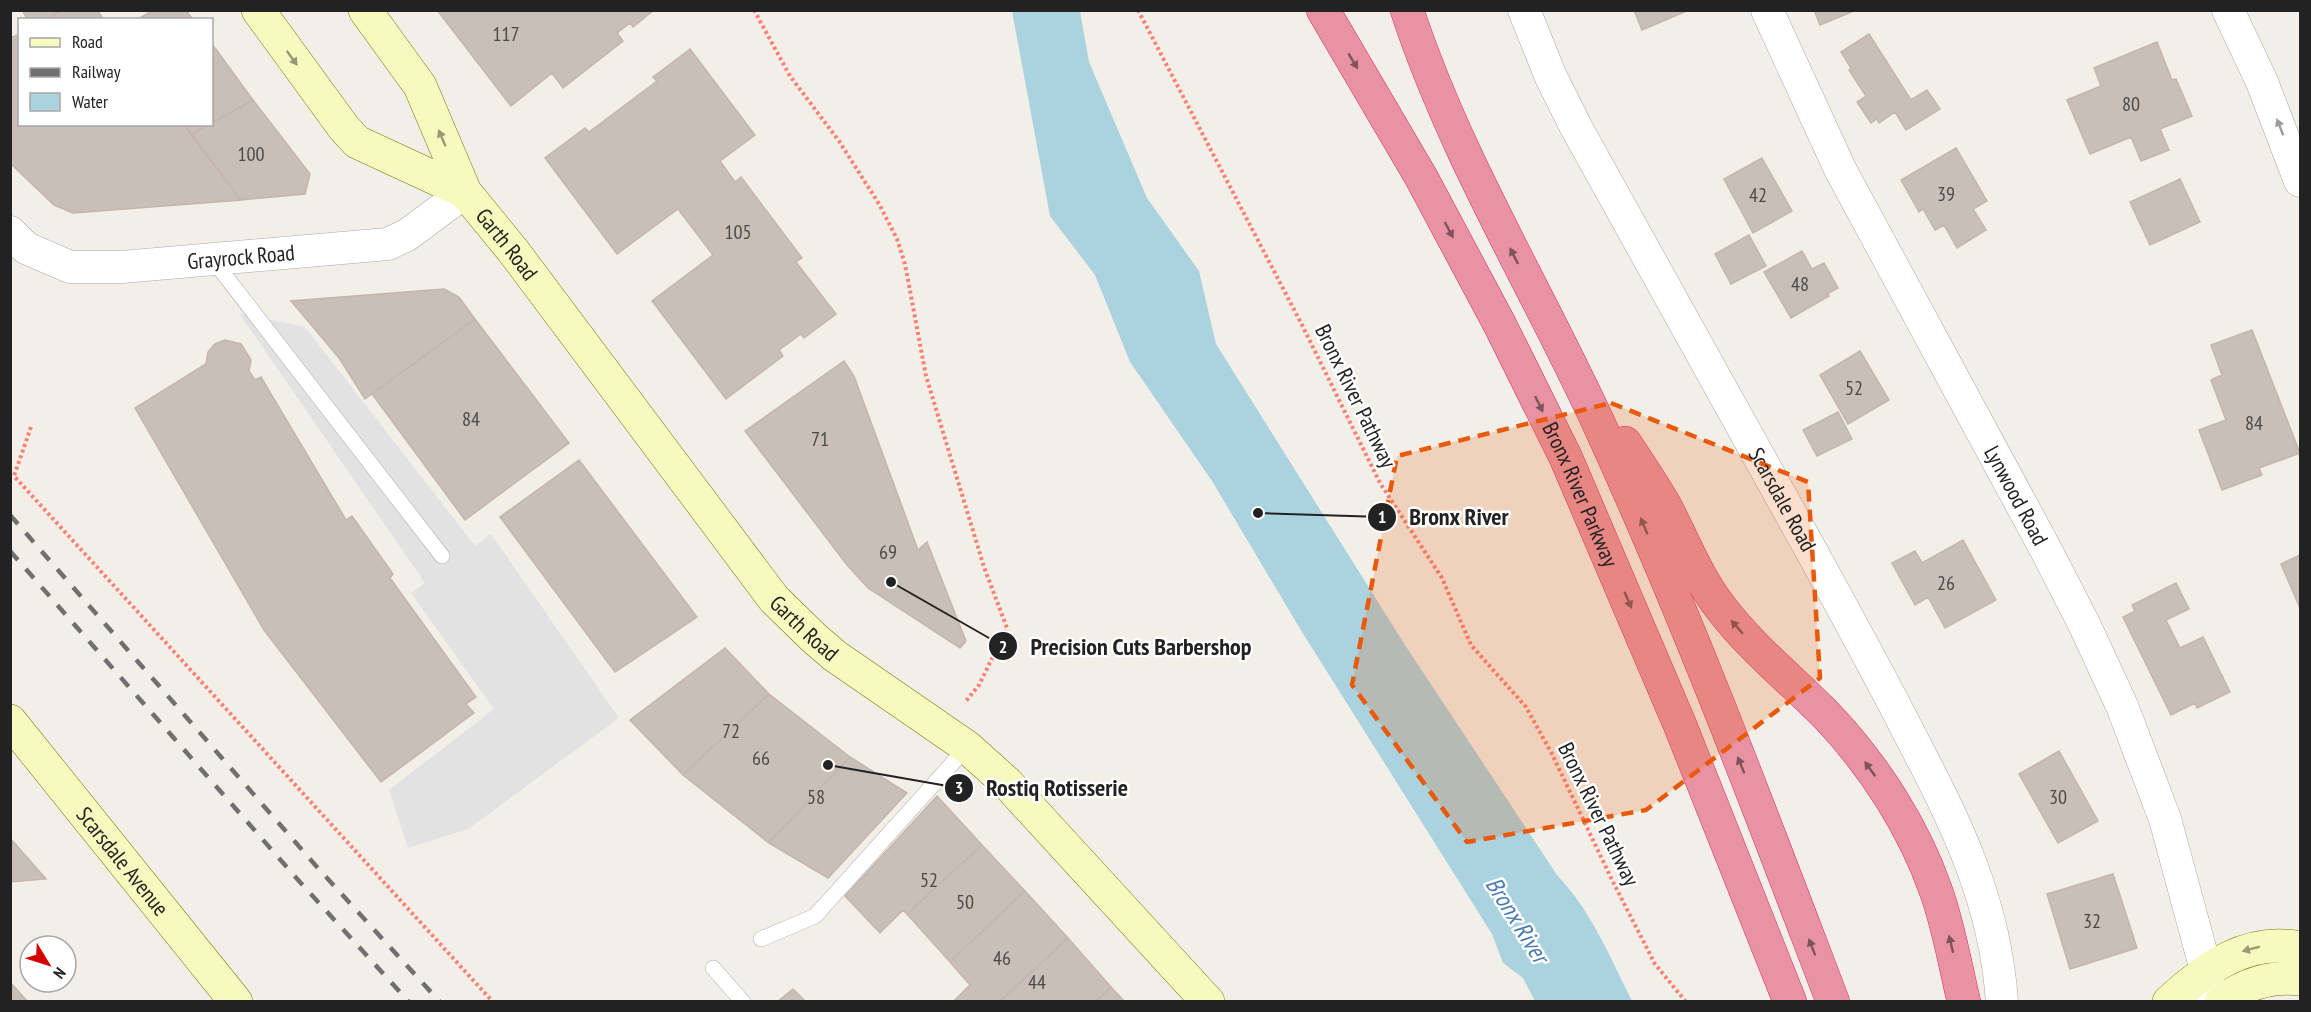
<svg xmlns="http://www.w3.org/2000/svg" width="2311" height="1012" font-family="'PT Sans Narrow',sans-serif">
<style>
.parking{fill:#e2e2e2}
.water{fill:#aad3df}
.building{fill:#c7bfb8;stroke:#c4b6ab;stroke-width:1.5}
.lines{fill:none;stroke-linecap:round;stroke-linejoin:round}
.lane-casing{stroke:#a9a9a9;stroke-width:16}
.street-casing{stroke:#a9a9a9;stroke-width:33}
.secondary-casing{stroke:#707d05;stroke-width:34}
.highway-casing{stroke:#dc2a67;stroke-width:34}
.path{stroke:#fa8072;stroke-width:4;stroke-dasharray:3 3;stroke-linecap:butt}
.lane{stroke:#fff;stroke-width:15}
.street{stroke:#fff;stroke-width:32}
.secondary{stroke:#f7fabf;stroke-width:33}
.highway{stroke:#e892a2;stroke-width:33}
.rail{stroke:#707070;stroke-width:4.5;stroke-dasharray:12 12;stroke-linecap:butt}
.oneway{fill:#979978}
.oneway2{fill:#7b545c}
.oneway3{fill:#9c9c9c}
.marked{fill:#e8590c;fill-opacity:0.2;stroke:#e8590c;stroke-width:4.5;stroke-dasharray:12 8;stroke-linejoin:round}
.labels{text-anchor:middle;stroke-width:5;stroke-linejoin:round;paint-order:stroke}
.number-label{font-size:20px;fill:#4b4948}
.street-label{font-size:22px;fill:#222;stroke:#fff}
.water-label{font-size:24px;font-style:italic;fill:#4a7aab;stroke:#fff}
.leader{fill:none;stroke:#222;stroke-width:2}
.callout-dot{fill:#222;stroke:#fff;stroke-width:2}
.mark-label{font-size:18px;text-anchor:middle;font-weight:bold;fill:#fff}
.callout-label{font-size:24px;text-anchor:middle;font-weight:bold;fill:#222;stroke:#fff;stroke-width:5;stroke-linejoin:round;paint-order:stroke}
</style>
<rect width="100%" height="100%" fill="#f2efe9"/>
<path class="parking" d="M239 313 305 327 475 546 491 534 619 718 468 829 408 848 389 790 494 709 411 593 425 583Z"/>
<path class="water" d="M1012 11H1080L1089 62 1147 198 1199 271 1216 344 1405 645 1557 875C1592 912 1610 957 1632 1001H1535L1523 978 1503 963 1492 934 1302 632 1212 481 1130 362 1095 275 1050 216Z"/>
<path class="building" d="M22 10H62L45 20H28Z
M62 10H97L104 20H45Z
M154 10H186L193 20H136Z
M437 10H654L633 27 630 23 617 33 623 41 563 88 552 73 511 106Z
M1634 10H1689L1642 30Z
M1814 10H1856L1820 25Z
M20 34V124H184L241 200 73 213 54 205 10 163V38Z
M1869 34 1911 100 1927 90 1940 109 1906 130 1895 112 1879 123 1877 119 1871 123 1857 102 1866 96 1849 70 1851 68 1841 52Z
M2157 42 2172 80 2176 79 2192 116 2160 129 2169 150 2141 161 2131 137 2090 154 2067 100 2101 86 2094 68Z
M212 44 253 100 212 123Z
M690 49 755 135 720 161 735 182 741 177 802 258 796 262 836 314 804 338 801 334 779 350 783 356 726 399 652 301 713 255 678 209 617 254 545 158 585 128 589 132 657 81 653 77Z
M253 100 310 174 305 194 241 200 191 135Z
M184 124H209L191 135Z
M1956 148 1987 201 1973 209 1986 230 1957 248 1944 225 1935 230 1923 209 1919 212 1901 180Z
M1762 158 1792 211 1753 233 1724 179Z
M2180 179 2200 222 2150 245 2130 202Z
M1749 235 1766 266 1731 284 1715 254Z
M1802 251 1812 269 1824 263 1838 288 1827 294 1829 296 1791 318 1764 272Z
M444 289 459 297 475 319 365 399 339 358 291 301Z
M475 319 569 443 465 520 372 394Z
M2252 330 2300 453 2259 468 2262 475 2222 490 2199 430 2226 420 2211 380 2222 375 2211 345Z
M225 340 241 344 251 360 249 371 255 380 261 377 346 520 352 516 393 574 390 578 476 697 466 704 474 713 381 782 264 630 135 408 206 364 208 352 215 344Z
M1860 351 1889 400 1848 424 1820 375Z
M844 361 854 376 918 550 927 542 966 641 960 648 868 588 847 565 745 431Z
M1838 412 1852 439 1817 456 1803 430Z
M579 460 697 617 615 672 500 517Z
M1963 540 1996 600 1945 628 1928 597 1915 605 1892 563 1915 551 1922 563Z
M2300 555V608L2281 564Z
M2176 583 2189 609 2166 620 2180 648 2203 637 2230 692 2197 708 2195 703 2171 715 2123 617 2135 611 2132 605Z
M725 648 769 694 683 775 630 720Z
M769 694 850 757 769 843 683 775Z
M2059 751 2098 821 2058 843 2019 774Z
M850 757 907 793 828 878 769 843Z
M937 796 982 845 907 914 903 910 880 933 845 896Z
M10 838 46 879 10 882Z
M982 845 1025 891 950 962 907 914Z
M2113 874 2137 948 2070 969 2047 894Z
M1025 891 1068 938 999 1002H953L970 985 950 962Z
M1068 938 1111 987 1095 1002H999Z
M10 982 28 1002H10Z
M1111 987 1125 1002H1095Z
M793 989 806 1002H777Z"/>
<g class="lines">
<g class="lane-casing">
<path id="lane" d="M213 260 442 556
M761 939 815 916 967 747
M713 968 743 1002"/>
</g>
<g class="street-casing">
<g id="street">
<path id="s1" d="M1524 10 1551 77 1577 129C1656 271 1734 412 1813 554 1846 614 1879 674 1910 735 1956 823 1995 900 2002 1002"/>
<path id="s2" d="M1767 10 1840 169 2046 550 2084 624 2122 706 2165 819 2206 970 2210 996"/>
<path d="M2228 10 2262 82 2300 181"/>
<path id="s3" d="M10 232 26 248 70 267H122L388 244 407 235 465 192"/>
</g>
</g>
<g class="secondary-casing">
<g id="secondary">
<path d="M258 10 344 128 357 142 465 192"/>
<path id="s4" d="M365 10 420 86 465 192 514 252 774 599 814 638 835 656 967 747 1007 783 1208 1002"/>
<path id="s5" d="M10 721 236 1002"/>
<path d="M2169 1002C2206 968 2247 937 2300 948"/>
<path d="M2221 1002C2244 984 2272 976 2300 979"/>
</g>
</g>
<g class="highway-casing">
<g id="highway">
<path id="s6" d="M1323 10 1421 177 1500 325 1566 458 1680 725 1790 1002"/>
<path d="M1407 10C1456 159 1539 292 1603 433 1688 619 1760 811 1833 1002"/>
<path d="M1625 443C1638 463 1652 483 1664 504 1683 539 1696 576 1721 608 1752 649 1793 681 1829 718 1875 767 1914 828 1936 891 1949 927 1955 965 1964 1002"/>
</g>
</g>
<path class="path" d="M754 10 790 76 839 141 879 204 897 239 905 264 926 376 984 567 1007 628 979 685 966 701
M1138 10 1301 323 1380 483 1442 578 1471 645 1526 707 1552 754 1612 880 1655 964 1686 1002
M31 427 14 476 493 1002"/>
<use href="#lane" class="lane"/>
<use href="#street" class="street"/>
<use href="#secondary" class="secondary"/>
<use href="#highway" class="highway"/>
<path class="rail" d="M10 515 317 867 440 1002
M10 551 299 881 409 1002"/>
</g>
<defs><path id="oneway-solid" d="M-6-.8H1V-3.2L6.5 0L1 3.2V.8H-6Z" transform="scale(1.5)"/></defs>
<g class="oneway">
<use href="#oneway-solid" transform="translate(292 58) rotate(54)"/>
<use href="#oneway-solid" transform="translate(442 138) rotate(-113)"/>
<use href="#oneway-solid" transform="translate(2251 949) rotate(165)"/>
</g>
<g class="oneway2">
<use href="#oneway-solid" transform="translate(1353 61) rotate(59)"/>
<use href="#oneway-solid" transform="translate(1449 230) rotate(62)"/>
<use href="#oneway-solid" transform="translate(1514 256) rotate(-117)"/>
<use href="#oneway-solid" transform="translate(1539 404) rotate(64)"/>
<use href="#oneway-solid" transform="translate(1644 526) rotate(-113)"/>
<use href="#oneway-solid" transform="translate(1628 600) rotate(67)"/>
<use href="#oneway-solid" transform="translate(1737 627) rotate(-131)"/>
<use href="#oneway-solid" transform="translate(1741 765) rotate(-112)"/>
<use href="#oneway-solid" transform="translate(1870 769) rotate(-126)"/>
<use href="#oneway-solid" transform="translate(1951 944) rotate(-103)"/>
<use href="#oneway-solid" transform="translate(1812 947) rotate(-111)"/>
</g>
<use class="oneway3" href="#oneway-solid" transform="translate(2280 127) rotate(-111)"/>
<path class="marked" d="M1611 403 1808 482 1820 678 1646 810 1467 842 1352 685 1397 456Z"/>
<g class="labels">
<g class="number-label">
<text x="506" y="41">117</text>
<text x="2131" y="111">80</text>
<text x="251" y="161">100</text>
<text x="1946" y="201">39</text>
<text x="1758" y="202">42</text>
<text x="738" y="239">105</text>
<text x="1800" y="291">48</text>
<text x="1854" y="395">52</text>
<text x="471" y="426">84</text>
<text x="2254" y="430">84</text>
<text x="820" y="446">71</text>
<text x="888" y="559">69</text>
<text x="1946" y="590">26</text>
<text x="731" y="738">72</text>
<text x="761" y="765">66</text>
<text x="816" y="804">58</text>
<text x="2058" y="804">30</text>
<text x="929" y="887">52</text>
<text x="965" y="909">50</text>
<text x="2092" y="928">32</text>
<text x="1002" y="965">46</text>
<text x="1037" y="989">44</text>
</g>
<g class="street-label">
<text dy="8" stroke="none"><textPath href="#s4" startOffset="276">Garth Road</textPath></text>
<text dy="8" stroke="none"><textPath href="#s3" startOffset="242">Grayrock Road</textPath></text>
<text transform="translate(1356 396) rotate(64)" y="8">Bronx River Pathway</text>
<text dy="8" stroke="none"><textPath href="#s6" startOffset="549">Bronx River Parkway</textPath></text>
<text dy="8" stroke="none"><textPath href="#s2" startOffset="546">Lynwood Road</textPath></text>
<text dy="8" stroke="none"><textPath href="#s1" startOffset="554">Scarsdale Road</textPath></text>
<text dy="8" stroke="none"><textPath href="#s4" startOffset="762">Garth Road</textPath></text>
<text transform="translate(1599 814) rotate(64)" y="8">Bronx River Pathway</text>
<text dy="8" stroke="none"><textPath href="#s5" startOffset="180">Scarsdale Avenue</textPath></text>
</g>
<g class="water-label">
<text transform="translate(1517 920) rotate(58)" y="8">Bronx River</text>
</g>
</g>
<path class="leader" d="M1258 513L1382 517M891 582L1003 646M828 765L959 788"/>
<g class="callout-dot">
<circle cx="1258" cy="513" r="6"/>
<circle cx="891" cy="582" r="6"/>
<circle cx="828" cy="765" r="6"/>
<circle cx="1382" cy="517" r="15"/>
<circle cx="1003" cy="646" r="15"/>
<circle cx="959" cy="788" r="15"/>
</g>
<g class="mark-label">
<text x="1382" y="523">1</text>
<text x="1003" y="653">2</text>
<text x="959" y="794">3</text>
</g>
<g class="callout-label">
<text x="1459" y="525">Bronx River</text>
<text x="1141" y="655">Precision Cuts Barbershop</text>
<text x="1057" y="796">Rostiq Rotisserie</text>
</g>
<rect width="2311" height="1012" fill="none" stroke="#222222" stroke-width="24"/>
<rect x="18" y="18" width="195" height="108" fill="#ffffff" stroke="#a7a7a7" stroke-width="1.5"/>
<rect x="30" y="38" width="30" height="9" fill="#f7fabf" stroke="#a7a7a7" stroke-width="1.5"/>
<text x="72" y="48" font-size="18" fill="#222222">Road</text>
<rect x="30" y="68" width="30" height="9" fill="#707070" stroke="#a7a7a7" stroke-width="1.5"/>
<text x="72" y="78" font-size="18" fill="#222222">Railway</text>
<rect x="30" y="93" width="30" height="18" fill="#aad3df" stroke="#a7a7a7" stroke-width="1.5"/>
<text x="72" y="108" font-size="18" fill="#222222">Water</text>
<g transform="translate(48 964) rotate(128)"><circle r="28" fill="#ffffff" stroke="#a7a7a7" stroke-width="1.5"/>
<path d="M0-4.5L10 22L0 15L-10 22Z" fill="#d40000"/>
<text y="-9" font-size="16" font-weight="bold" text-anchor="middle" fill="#222222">N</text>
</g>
</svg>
